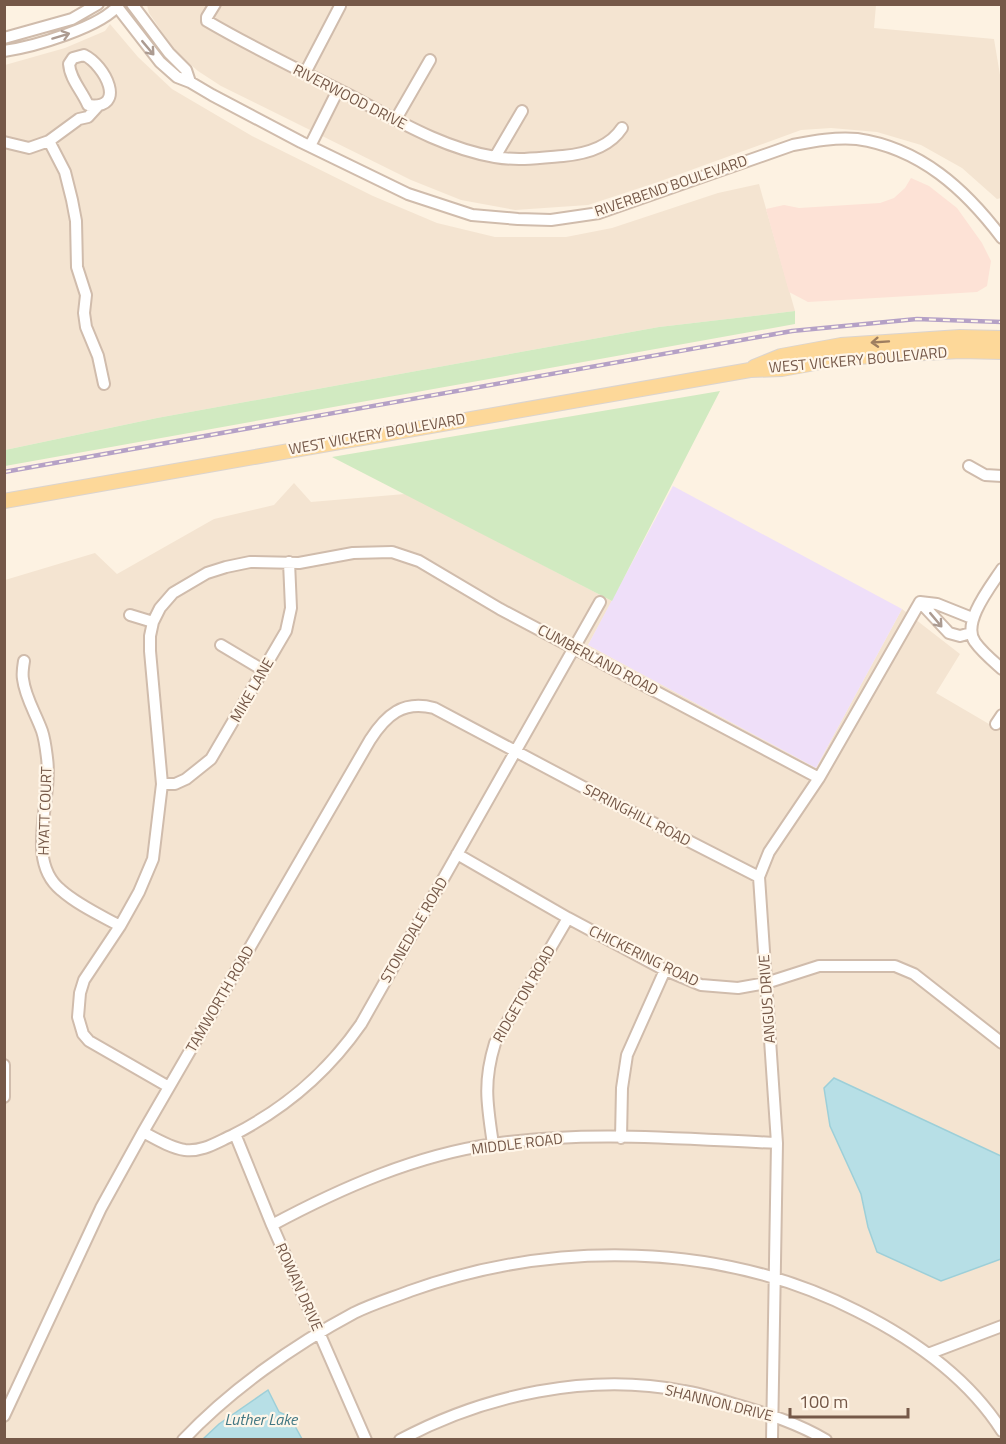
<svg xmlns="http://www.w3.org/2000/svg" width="1006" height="1444" font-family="'Titillium Web',sans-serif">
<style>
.residential{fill:#f4e4d1}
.commercial{fill:#fde2d6}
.education{fill:#efdff9}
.green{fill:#d1eac1}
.water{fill:#b7dfe6;stroke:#9dcfd8;stroke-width:1.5}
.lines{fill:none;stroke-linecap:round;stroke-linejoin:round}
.minor-casing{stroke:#d0bcac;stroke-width:14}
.major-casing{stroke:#dbd4cf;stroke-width:16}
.minor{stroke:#fff;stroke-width:10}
.major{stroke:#fdd899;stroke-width:14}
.rail-casing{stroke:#b5a1c6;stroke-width:4.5}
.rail{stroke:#fff6e9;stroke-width:2;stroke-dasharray:7;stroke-linecap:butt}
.oneway{stroke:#ac9b91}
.oneway2{stroke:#9e7e60}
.labels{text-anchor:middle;stroke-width:4.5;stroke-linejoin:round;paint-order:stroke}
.street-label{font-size:15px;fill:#755848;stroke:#fff6e9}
.water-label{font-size:16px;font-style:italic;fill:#3f7682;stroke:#fff6e9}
</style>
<rect width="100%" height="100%" fill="#fdf2e2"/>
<path class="residential" d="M147 5H876L874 28 994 39 1001 81V198L997 199 962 168 921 145 877 132 831 128 801 130 658 182 588 205 515 210 461 200 411 180 221 86 198 71 175 51 149 13Z
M110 24 138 57 172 89 252 136 373 196 437 223 495 237H566L612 228 718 193 759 184 795 311 659 327 157 418 5 450V65L65 48 105 31Z
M294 483 311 502 405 494 412 497 612 601 588 645 816 768 902 609 960 654 936 693 1001 731V1439L5 1440V580L95 553 117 574 214 519 274 505Z"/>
<path class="commercial" d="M911 178 929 186 957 208 982 243 991 261 987 286 977 292 808 302 789 292 766 209 784 205 799 208 880 203 894 198 905 188Z"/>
<path class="education" d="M673 486 902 609 816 768 588 645Z"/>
<path class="green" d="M795 311V324L5 466V450L157 418 659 327Z
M720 391 612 601 332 457Z"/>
<path class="water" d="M834 1078 1001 1156V1259L941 1281 877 1252 868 1227 861 1194 830 1126 824 1088Z
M268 1390 279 1412 290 1417 302 1439H203L219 1424Z"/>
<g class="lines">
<g class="minor-casing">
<path id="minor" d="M115 4 160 62 177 77 190 82 212 95 301 142 408 194 472 215 518 219 551 220 599 213 793 145C814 141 836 137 857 139 920 148 965 189 1002 238
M132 4 169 53 186 70 190 82
M215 4 207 17V21C253 48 301 71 349 95 395 119 442 148 495 157 517 161 540 158 563 156 585 154 609 148 622 128
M4 38 72 19 98 4
M4 51C32 47 103 27 119 4
M84 55C105 65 128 110 88 105 82 91 70 79 69 64L73 58Z
M305 73 340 6
M396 119 430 60
M49 141 65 172 72 200 76 221 77 267 86 295 84 313 86 327 98 356 104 384
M4 142 29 148 49 141 79 119 88 117 98 106
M310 146 338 90
M495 157 522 111
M969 466 985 475 1002 476
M1002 569C991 586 961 623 975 642 982 652 993 661 1002 669
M130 615 153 622
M971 633 960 636 949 633 920 602 937 604 972 618
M221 645 263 670
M24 661C23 667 22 674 23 679 25 697 36 714 42 731 45 740 46 750 47 758 53 800 24 860 61 890 78 905 100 915 120 926
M996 724 1002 715
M162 784H175L186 779 211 759 286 631 291 608 289 562
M457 854 568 918 665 970 701 985 738 988 766 983 819 966H895L914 974 1002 1043
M4 1065V1097
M169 1087 89 1041 83 1034 78 1017 80 993 84 980 120 926 139 892 153 859 162 784 150 651V636L153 622 160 608 173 593 207 573 226 567 250 562 299 563 353 553 392 552 419 561 500 609 819 778
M143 1132C156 1139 171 1148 185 1150 203 1152 217 1142 233 1135 286 1108 327 1073 361 1024L600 602
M235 1134 272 1225 366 1440
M621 1138 622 1088 627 1055 665 970
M493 1144C487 1104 483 1082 495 1043L568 918
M272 1225C341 1188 416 1155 494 1144 587 1130 683 1139 777 1143
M928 1354 1002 1326
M4 1416 101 1208 143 1132 370 740C386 715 403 700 434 708L583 787 759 877
M183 1440C230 1390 294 1345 354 1313 372 1304 392 1298 410 1291 553 1240 720 1241 857 1311 913 1339 967 1376 1002 1431
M400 1440C484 1395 589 1372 684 1391 703 1394 723 1401 741 1406 771 1415 799 1424 826 1440
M772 1440 777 1143 759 877 769 852 819 778 920 602"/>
</g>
<g class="major-casing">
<path id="major" d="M754 367 781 356 841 345 960 337 1002 338
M4 501 750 370 782 369 843 358 873 356 960 351 1002 352"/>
</g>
<use href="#minor" class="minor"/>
<use href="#major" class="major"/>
<g class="rail-casing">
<path id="rail" d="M4 472 792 331 917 319 1002 322"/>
</g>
<use href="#rail" class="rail"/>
</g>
<defs><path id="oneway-shaft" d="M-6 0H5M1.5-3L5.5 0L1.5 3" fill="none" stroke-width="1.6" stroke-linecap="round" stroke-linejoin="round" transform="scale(1.5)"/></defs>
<g class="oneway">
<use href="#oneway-shaft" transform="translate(61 36) rotate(-17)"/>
<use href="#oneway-shaft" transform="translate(148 48) rotate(50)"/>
<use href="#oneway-shaft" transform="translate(936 620) rotate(50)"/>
</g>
<use class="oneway2" href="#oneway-shaft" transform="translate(880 342) rotate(176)"/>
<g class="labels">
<g class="street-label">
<text transform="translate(350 97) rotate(27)" y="5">RIVERWOOD DRIVE</text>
<text transform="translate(671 186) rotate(-19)" y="5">RIVERBEND BOULEVARD</text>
<text transform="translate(858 360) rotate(-5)" y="5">WEST VICKERY BOULEVARD</text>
<text transform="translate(377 434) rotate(-10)" y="5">WEST VICKERY BOULEVARD</text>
<text transform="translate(598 660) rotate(28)" y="5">CUMBERLAND ROAD</text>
<text transform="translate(252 690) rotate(-60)" y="5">MIKE LANE</text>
<text transform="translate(45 811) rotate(-88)" y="5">HYATT COURT</text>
<text transform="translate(637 815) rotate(27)" y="5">SPRINGHILL ROAD</text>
<text transform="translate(414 930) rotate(-60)" y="5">STONEDALE ROAD</text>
<text transform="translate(644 956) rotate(26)" y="5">CHICKERING ROAD</text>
<text transform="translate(524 994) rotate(-60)" y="5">RIDGETON ROAD</text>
<text transform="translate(220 999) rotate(-60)" y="5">TAMWORTH ROAD</text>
<text transform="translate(767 999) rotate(-94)" y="5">ANGUS DRIVE</text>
<text transform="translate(517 1144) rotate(-7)" y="5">MIDDLE ROAD</text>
<text transform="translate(299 1287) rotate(66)" y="5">ROWAN DRIVE</text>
<text transform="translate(719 1403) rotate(14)" y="5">SHANNON DRIVE</text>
</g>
<g class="water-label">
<text x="261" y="1425">Luther Lake</text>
</g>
</g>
<rect width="1006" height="1444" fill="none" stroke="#755848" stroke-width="12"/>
<path d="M790 1408v9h118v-9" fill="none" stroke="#755848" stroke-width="3"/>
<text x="799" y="1408" font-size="18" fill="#755848" stroke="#fff6e9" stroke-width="4.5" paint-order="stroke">100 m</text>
</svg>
